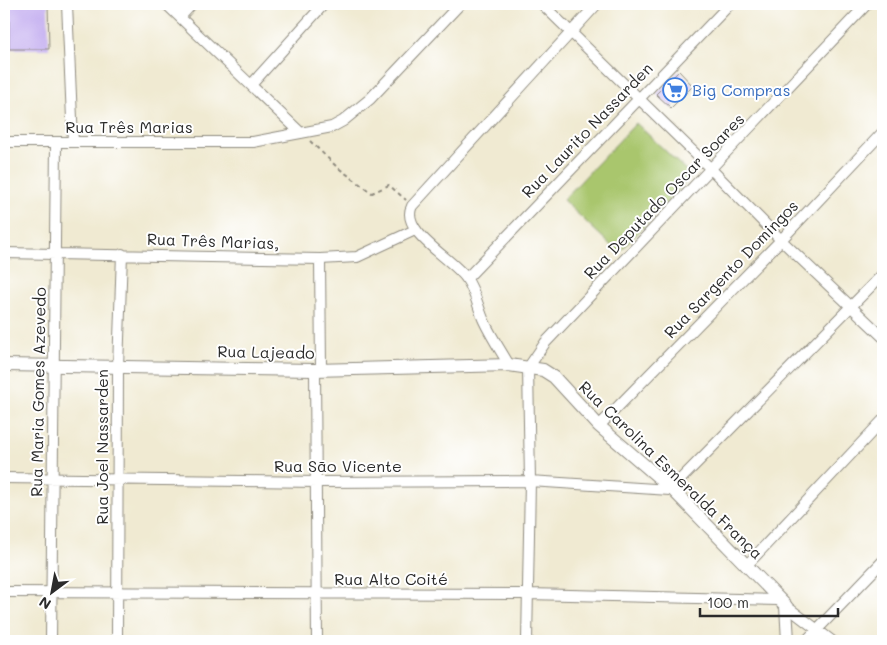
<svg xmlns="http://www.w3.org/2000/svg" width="887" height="645" font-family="Mali,sans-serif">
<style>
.green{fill:#a9c66d;stroke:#6a784c}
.building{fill:#c4aff0}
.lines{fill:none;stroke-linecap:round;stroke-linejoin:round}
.minor-casing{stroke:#8e8a7e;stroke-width:12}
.tertiary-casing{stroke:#8e8a7e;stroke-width:14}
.path{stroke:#8e8a7e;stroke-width:2;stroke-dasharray:4 4;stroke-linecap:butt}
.minor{stroke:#fff;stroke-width:10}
.tertiary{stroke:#fff;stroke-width:12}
.labels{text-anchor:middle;stroke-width:4;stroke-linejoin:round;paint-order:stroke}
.shop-label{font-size:16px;fill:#366cbe;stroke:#fff;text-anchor:start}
.street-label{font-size:16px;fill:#2b2b2b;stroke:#fff}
</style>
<rect width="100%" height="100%" fill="#fff"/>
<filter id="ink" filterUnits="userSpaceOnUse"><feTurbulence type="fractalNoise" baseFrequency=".02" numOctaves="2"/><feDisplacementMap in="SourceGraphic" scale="10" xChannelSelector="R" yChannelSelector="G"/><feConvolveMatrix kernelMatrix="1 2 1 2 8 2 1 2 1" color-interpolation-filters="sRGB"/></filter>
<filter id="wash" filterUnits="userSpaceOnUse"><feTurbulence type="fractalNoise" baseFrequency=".0096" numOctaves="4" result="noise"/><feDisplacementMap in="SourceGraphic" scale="20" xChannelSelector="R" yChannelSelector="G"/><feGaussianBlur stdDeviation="1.12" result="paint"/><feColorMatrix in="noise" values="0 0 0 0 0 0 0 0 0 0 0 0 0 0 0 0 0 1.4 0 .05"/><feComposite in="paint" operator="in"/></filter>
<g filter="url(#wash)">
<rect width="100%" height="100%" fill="#f0ead2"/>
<path class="green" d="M636 123 692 176 619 253 563 200Z"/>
<g id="blocks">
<path class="building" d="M9 4H48L49 49H9Z
M679 71 693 86 671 108 656 94Z"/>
</g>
</g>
<g filter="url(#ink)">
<use href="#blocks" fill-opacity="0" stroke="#8e8a7e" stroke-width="1"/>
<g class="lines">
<g class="minor-casing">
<path id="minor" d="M67 4 73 142
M166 4 301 133
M542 4 711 169 781 240 883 337
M180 17 192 4
M251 85 324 4
M4 142H253L332 127 343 121 370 99 460 4
M4 253 320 259 357 257 415 230
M320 259 321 369
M467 278 730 4
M509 365C501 351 491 336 484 321 478 308 475 290 466 278 453 259 399 231 412 206L597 4
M315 370 317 641
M599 426 781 240 883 132
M4 478 317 482 530 481 670 490 883 274
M746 566 883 420
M4 592 528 594 778 600
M786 606 832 641
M51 641 56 143
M117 641 118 367 122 254
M527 641 530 481 528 368 545 343 867 4
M806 641 883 561"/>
</g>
<g class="tertiary-casing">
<path id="tertiary" d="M4 365 315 370 509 365 543 370 554 377 599 426 672 489 786 606 788 641"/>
</g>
<path class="path" d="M310 141 337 167 372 193 389 185 406 200"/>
<use href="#minor" class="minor"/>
<use href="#tertiary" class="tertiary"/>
</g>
</g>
<defs>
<g id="supermarket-ring" transform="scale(1.25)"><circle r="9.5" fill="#fff" stroke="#3f7fe0" stroke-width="1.5"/><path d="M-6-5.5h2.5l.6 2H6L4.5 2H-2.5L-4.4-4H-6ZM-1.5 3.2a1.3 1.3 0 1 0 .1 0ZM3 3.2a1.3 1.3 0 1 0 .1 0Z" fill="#3f7fe0"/></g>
</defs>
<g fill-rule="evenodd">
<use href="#supermarket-ring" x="675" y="90"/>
</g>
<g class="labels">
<g class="shop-label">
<text x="692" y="96">Big Compras</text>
</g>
<g class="street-label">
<text x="129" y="133">Rua Três Marias</text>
<text transform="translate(587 130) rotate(-46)" y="6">Rua Laurito Nassarden</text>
<text transform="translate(664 196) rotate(-46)" y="6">Rua Deputado Oscar Soares</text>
<text transform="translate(213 241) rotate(2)" y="6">Rua Três Marias,</text>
<text transform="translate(731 269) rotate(-46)" y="6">Rua Sargento Domingos</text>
<text transform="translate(266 352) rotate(1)" y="6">Rua Lajeado</text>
<text transform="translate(38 392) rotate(-89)" y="6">Rua Maria Gomes Azevedo</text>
<text transform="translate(102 447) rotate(-90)" y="6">Rua Joel Nassarden</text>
<text x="338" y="472">Rua São Vicente</text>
<text transform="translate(671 470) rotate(44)" y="6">Rua Carolina Esmeralda França</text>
<text x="391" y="585">Rua Alto Coité</text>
</g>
</g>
<rect width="887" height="645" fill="none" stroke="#fff" stroke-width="20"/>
<g transform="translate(52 592) rotate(212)" stroke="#ffffff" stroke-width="4" paint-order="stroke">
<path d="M0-4L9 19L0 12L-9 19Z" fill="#2b2b2b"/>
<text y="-8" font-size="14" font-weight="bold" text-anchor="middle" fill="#2b2b2b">N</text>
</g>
<path d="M700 608v8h138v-8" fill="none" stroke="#2b2b2b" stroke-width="2.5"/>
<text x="707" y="608" font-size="15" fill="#2b2b2b" stroke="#ffffff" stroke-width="4" paint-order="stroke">100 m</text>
</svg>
